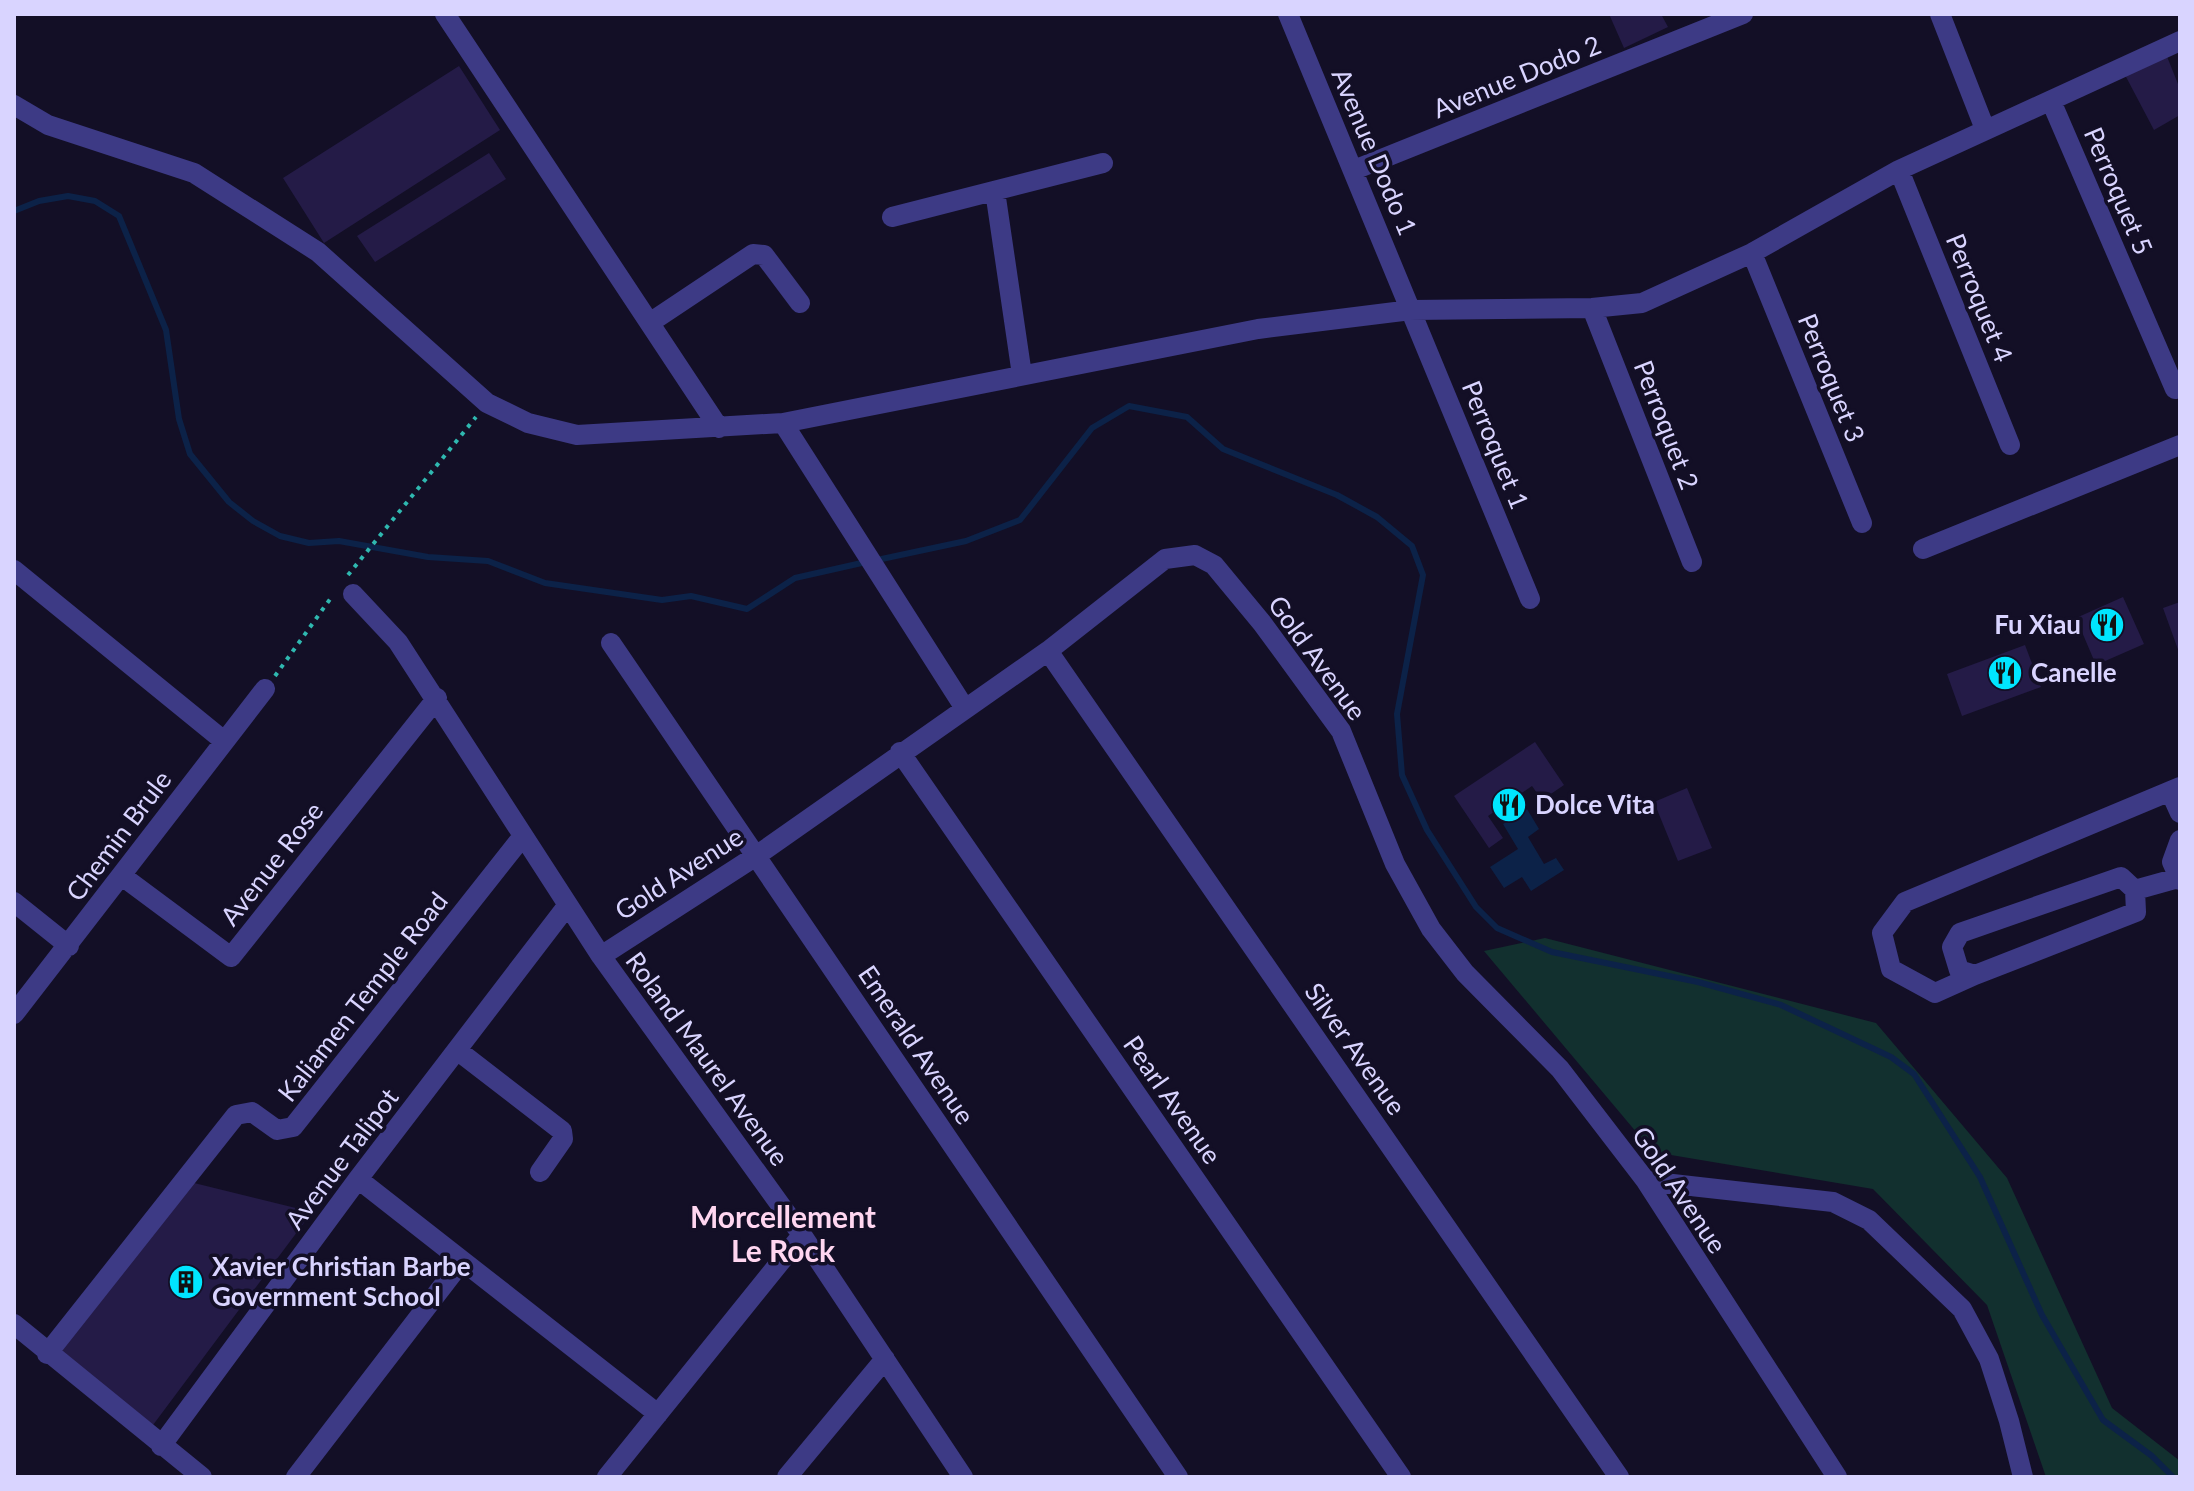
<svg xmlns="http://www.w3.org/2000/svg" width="2194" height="1491" font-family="Lato,sans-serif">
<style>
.green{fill:#12302f}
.water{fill:#0c2248}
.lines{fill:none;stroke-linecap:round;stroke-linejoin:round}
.stream{stroke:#0c2248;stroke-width:6}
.building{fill:#241b47}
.path{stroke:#2fb8b0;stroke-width:4;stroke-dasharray:4 6;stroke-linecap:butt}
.minor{stroke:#3d3a85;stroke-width:20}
.labels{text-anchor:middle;stroke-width:7;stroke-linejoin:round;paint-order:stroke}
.street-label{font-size:26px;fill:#d9d4ff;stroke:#130f26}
.poi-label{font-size:26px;font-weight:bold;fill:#d9d4ff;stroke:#130f26;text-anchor:start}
.quarter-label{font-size:30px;font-weight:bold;fill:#ffd6f0;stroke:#130f26}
</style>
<rect width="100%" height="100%" fill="#130f26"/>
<path class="green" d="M1545 938 1876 1023 2007 1178 2112 1408 2180 1461V1477H2046L1987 1305 1873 1189 1653 1152 1484 951Z"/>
<path class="water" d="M1527 809 1539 829 1528 837 1544 864 1556 858 1564 870 1531 891 1522 877 1504 888 1490 867 1518 849 1503 824Z"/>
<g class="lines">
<path class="stream" d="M14 211 39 201 68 196 95 201 119 216 166 330 179 419 190 454 229 502 253 521 280 536 309 543 339 541 428 557 488 561 545 583 662 600 691 596 747 609 795 578 866 562
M877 560 966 541 1020 520 1092 428 1129 406 1187 417 1223 449 1337 495 1377 517 1412 546 1423 575 1397 714 1402 775 1427 830 1476 907 1497 928 1552 952 1698 982 1781 1005 1891 1057 1914 1074 1980 1177 2042 1315 2103 1420 2152 1456 2173 1477"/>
</g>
<path class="building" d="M1609 14H1661L1668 27 1624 48Z
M2166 54 2180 89V115L2154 130 2124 73Z
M459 66 500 130 324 243 283 178Z
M489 153 506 179 375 262 357 236Z
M2123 597 2144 644 2096 665 2076 618Z
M2180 602V655L2163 608Z
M2025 645 2041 687 1962 716 1947 674Z
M1535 742 1564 785 1542 800 1532 786 1488 816 1503 838 1489 848 1454 796Z
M1687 788 1712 848 1678 861 1654 802Z
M190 1182 312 1212 153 1425 59 1351Z"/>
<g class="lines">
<path class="path" d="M348 575 476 417
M275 676 333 595"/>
<path class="minor" d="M445 14 719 428
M1288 14 1530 599
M1940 14 1985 129
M2051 101 2175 389
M14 105 48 125 194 173 318 252 487 403 528 423 577 435 783 423 1258 329 1411 310 1592 308 1642 303 1752 253 1899 170 2180 41
M1354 170 1743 14
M1899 170 2010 445
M995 191 1022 375
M892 217 1103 163
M1752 253 1862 523
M1592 308 1692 562
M651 322 753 254 764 255 800 303
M783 423 964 707
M1923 549 2180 445
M14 570 224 741
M353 594 398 642 601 956 802 1235 963 1477
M611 643 1178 1477
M1048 651 1619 1477
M900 752 1401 1477
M2170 791 2180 813
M2180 840 2172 862 2180 880
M122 876 231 957 437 698
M2135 890 2121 877 1960 933 1952 947 1959 970 1975 975 2136 912 2135 890 2178 878
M14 902 69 946
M601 956 756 856 1048 651 1165 559 1195 555 1214 565 1262 623 1341 731 1395 864 1431 929 1465 973 1560 1069 1646 1181 1837 1477
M1975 975 1935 993 1891 969 1882 933 1905 902 2180 787
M14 1014 265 689
M457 1050 562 1131 563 1139 540 1172
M358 1179 658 1414
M1646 1181 1833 1202 1869 1220 1962 1309 1989 1359 2009 1421 2023 1477
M14 1324 202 1477
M47 1354 236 1115 252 1112 277 1130 293 1127 523 836
M161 1446 358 1179 567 906
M296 1477 462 1261
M607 1477 802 1235
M787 1477 885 1359"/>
</g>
<defs>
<g id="restaurant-disc" transform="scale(1.8)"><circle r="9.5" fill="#00e5ff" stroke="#130f26"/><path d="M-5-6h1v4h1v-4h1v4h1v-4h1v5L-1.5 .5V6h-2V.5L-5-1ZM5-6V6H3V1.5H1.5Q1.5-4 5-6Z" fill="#111"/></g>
<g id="building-disc" transform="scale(1.8)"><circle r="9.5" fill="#00e5ff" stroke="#130f26"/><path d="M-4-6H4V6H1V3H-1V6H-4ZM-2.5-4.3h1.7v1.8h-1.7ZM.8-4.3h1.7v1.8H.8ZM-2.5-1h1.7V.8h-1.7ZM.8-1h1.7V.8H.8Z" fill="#111"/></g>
</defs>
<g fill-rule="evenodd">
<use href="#restaurant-disc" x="2107" y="625"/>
<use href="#restaurant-disc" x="2005" y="673"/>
<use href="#restaurant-disc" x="1509" y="805"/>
<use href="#building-disc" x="186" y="1282"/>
</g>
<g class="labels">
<g class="street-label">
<text transform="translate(1517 77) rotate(-22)" y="9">Avenue Dodo 2</text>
<text transform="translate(1374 152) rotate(67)" y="9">Avenue Dodo 1</text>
<text transform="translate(2118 191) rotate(67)" y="9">Perroquet 5</text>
<text transform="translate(1979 298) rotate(68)" y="9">Perroquet 4</text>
<text transform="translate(1831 378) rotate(68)" y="9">Perroquet 3</text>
<text transform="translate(1666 425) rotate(69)" y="9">Perroquet 2</text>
<text transform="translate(1495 445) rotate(68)" y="9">Perroquet 1</text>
<text transform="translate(1317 658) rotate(54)" y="9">Gold Avenue</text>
<text transform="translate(119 836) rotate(-53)" y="9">Chemin Brule</text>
<text transform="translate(272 864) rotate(-52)" y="9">Avenue Rose</text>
<text transform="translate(679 874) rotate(-33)" y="9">Gold Avenue</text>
<text transform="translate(363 997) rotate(-52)" y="9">Kaliamen Temple Road</text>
<text transform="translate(916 1045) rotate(56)" y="9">Emerald Avenue</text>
<text transform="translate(1355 1049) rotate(55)" y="9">Silver Avenue</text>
<text transform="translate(707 1059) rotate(54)" y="9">Roland Maurel Avenue</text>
<text transform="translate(1172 1100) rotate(55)" y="9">Pearl Avenue</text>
<text transform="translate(342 1159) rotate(-53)" y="9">Avenue Talipot</text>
<text transform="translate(1679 1190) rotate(56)" y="9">Gold Avenue</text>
</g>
<g class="poi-label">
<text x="2081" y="634" text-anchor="end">Fu Xiau</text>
<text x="2031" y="682">Canelle</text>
<text x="1535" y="814">Dolce Vita</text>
<text x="212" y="1276">Xavier Christian Barbe<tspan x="212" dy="30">Government School</tspan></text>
</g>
<g class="quarter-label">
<text x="783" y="1228">Morcellement<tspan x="783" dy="34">Le Rock</tspan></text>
</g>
</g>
<rect width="2194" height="1491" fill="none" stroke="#d9d4ff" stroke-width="32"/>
</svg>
